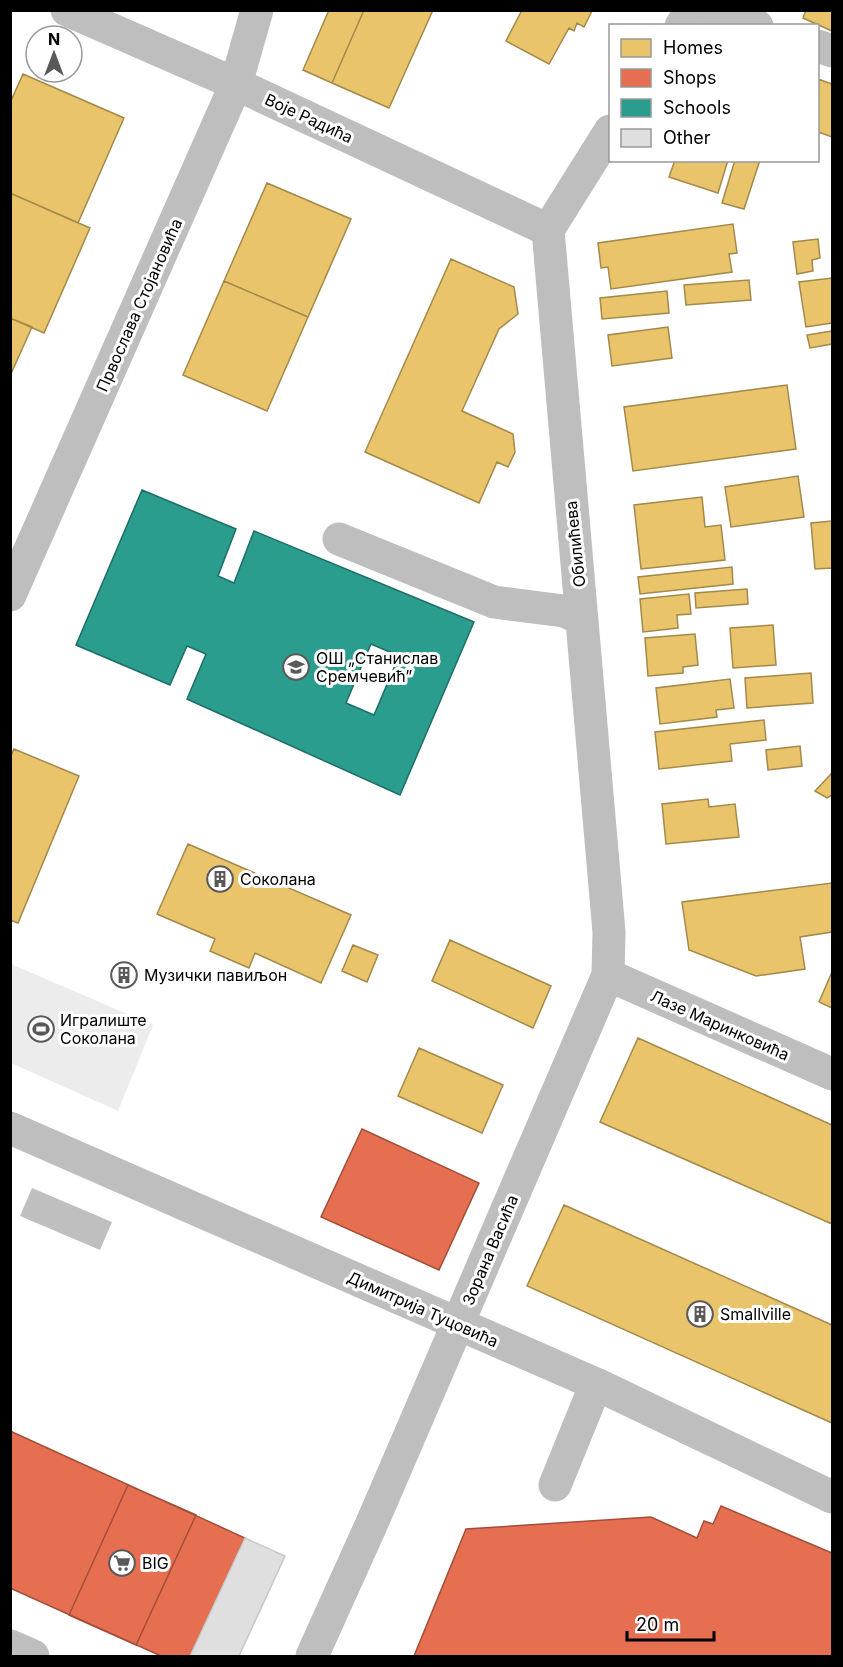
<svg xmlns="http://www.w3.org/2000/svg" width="843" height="1667" font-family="Inter,sans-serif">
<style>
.green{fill:#ececec}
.water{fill:#bfbfbf}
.homes{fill:#e9c46a;stroke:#a3894a;stroke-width:1.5}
.shops{fill:#e76f51;stroke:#a24e39;stroke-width:1.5}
.schools{fill:#2a9d8f;stroke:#1d6e64;stroke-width:1.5;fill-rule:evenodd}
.building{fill:#dfdfdf;stroke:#c7c7c7;stroke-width:1.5}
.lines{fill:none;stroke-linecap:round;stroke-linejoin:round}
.minor{stroke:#bebebe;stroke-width:33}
.labels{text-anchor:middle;stroke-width:6;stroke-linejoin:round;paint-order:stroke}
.street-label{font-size:16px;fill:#000;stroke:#fff}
.poi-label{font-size:16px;fill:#000;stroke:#fff;text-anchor:start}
</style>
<rect width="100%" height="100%" fill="#fff"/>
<path class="green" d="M11 964 153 1025 118 1111 11 1063Z"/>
<path class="water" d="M32 1188 112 1222 100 1250 20 1216Z"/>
<path class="homes" d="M329 10H364L332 83 303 70Z
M364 10H433L389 108 332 83Z
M522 10H591L592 11 584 27 577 23 574 31 569 28 549 64 506 41Z
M806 10H832V31L803 18Z
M23 74 124 118 78 223 10 193V103Z
M818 79 832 84V137L818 132Z
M675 160H728L718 193 669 177Z
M735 160H760L744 209 722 203Z
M267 183 351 219 308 317 224 281Z
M10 193 90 228 44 333 10 318Z
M733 224 737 253 729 254 732 272 611 289 608 267 601 268 598 243Z
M818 239 820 258 812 260 813 271 797 274 793 242Z
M451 259 514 287 518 314 499 329 462 411 513 434 515 452 508 467 497 462 479 503 365 452Z
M832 278V323L806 327 799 282Z
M749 280 751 300 686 305 684 285Z
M224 281 308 317 267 411 183 375Z
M667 291 669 313 602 319 600 298Z
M10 318 32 327 10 376Z
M668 327 672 358 612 366 608 335Z
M832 331V344L810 348 807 335Z
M787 385 796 449 633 471 624 407Z
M798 476 804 517 731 527 725 487Z
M702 497 705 527 721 525 725 560 641 569 634 505Z
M832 521V568L815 569 811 523Z
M732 567 733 584 640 594 638 577Z
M747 589 748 604 696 608 695 593Z
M689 594 691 614 677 615 678 628 643 632 640 599Z
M773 625 776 665 733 668 730 628Z
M695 634 698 665 683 667V673L648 676 645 638Z
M811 673 813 703 747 708 745 678Z
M730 679 734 708 716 710 717 717 660 724 656 688Z
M764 720 766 740 730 744 732 761 659 769 655 732Z
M800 746 802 766 768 770 766 750Z
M14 749 79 776 18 923 10 920V758Z
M832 773V795L827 798 815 791Z
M708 799 709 807 735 804 739 837 666 844 662 804Z
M188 844 351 915 321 983 255 953 249 968 210 951 215 939 157 914Z
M832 883V932L800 937 805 969 756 976 689 950 682 902Z
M450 940 551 986 533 1028 432 981Z
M353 945 378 955 367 982 342 971Z
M114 975a10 10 0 1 1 20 0a10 10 0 1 1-20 0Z
M832 972V1008L819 1002Z
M638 1038 832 1125V1224L600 1122Z
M419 1048 503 1085 482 1133 398 1096Z
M564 1205 832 1325V1423L527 1286Z"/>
<path class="shops" d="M362 1129 479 1183 439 1270 321 1217Z
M10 1431 245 1538 190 1656H161L10 1588Z
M128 1485 196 1515 136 1645 69 1615Z
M721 1506 832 1553V1656H414L466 1529 651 1517 697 1538 704 1521 713 1524Z"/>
<path class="schools" d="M142 490 236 529 218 576 234 583 254 531 474 622 400 795 187 699 206 654 187 646 170 685 76 645ZM371 644 399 656 374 715 346 703Z"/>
<path class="building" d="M245 1538 285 1556 239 1656H190Z"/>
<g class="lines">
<path class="minor" d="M67 10 236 84 548 230
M712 10 757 26
M681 26 691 10
M818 46 832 51
M339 539 494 602 564 611 582 619
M10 595 236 84 257 10
M608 975 832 1074
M10 1128 596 1384 832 1497
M555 1485 596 1384
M10 1646 33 1656
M312 1656 372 1523 608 975 609 932 548 230 610 131"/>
</g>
<defs>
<g id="school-ring" transform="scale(1.35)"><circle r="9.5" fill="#fff" stroke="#595959" stroke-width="1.5"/><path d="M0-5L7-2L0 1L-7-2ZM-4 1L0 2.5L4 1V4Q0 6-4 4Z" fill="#595959"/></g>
<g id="building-ring" transform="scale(1.35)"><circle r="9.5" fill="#fff" stroke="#595959" stroke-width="1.5"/><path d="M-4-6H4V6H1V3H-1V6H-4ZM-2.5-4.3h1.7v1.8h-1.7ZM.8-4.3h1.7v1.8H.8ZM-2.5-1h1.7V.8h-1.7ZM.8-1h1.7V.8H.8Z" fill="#595959"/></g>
<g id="stadium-ring" transform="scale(1.35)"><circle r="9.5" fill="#fff" stroke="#595959" stroke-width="1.5"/><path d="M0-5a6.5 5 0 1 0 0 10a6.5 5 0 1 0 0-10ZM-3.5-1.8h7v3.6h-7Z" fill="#595959"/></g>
<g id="supermarket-ring" transform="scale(1.35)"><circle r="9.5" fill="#fff" stroke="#595959" stroke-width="1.5"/><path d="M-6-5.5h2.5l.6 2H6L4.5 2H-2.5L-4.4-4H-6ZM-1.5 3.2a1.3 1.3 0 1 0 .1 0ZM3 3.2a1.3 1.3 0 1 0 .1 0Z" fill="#595959"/></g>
</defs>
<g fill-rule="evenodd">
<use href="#school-ring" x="296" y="667"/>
<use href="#building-ring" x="220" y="879"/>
<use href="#building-ring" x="124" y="975"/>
<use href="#stadium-ring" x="41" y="1029"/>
<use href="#building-ring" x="700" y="1314"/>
<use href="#supermarket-ring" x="122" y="1563"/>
</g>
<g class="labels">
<g class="street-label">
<text transform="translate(309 118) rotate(25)" y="6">Воје Радића</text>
<text transform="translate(139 305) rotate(-66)" y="6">Првослава Стојановића</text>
<text transform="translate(575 544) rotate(-96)" y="6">Обилићева</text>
<text transform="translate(720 1025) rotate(24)" y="6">Лазе Маринковића</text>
<text transform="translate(490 1250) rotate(-67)" y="6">Зорана Васића</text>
<text transform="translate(423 1309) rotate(24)" y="6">Димитрија Туцовића</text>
</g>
<g class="poi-label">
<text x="316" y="664">ОШ „Станислав<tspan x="316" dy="18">Сремчевић”</tspan></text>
<text x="240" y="885">Соколана</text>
<text x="144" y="981">Музички павиљон</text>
<text x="60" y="1026">Игралиште<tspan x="60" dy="18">Соколана</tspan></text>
<text x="720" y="1320">Smallville</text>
<text x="142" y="1569">BIG</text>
</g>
</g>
<rect width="843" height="1667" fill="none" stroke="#000000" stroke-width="24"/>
<rect x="609" y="24" width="210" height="138" fill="#ffffff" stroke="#999999" stroke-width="1.5"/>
<rect x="621" y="39" width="30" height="18" fill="#e9c46a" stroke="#999999" stroke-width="1.5"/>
<text x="663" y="54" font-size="18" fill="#000000">Homes</text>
<rect x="621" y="69" width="30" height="18" fill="#e76f51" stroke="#999999" stroke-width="1.5"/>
<text x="663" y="84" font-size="18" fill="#000000">Shops</text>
<rect x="621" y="99" width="30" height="18" fill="#2a9d8f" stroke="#999999" stroke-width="1.5"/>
<text x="663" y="114" font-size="18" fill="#000000">Schools</text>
<rect x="621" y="129" width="30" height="18" fill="#dfdfdf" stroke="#999999" stroke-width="1.5"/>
<text x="663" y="144" font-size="18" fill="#000000">Other</text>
<g transform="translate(54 54)"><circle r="28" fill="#ffffff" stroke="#999999" stroke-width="1.5"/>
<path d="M0-4.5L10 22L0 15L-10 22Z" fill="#595959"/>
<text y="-9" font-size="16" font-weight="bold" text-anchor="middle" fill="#000000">N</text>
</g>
<path d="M627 1631v9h87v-9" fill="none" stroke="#000000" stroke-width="3"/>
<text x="636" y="1631" font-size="18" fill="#000000" stroke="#ffffff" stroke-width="4.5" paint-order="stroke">20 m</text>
</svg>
